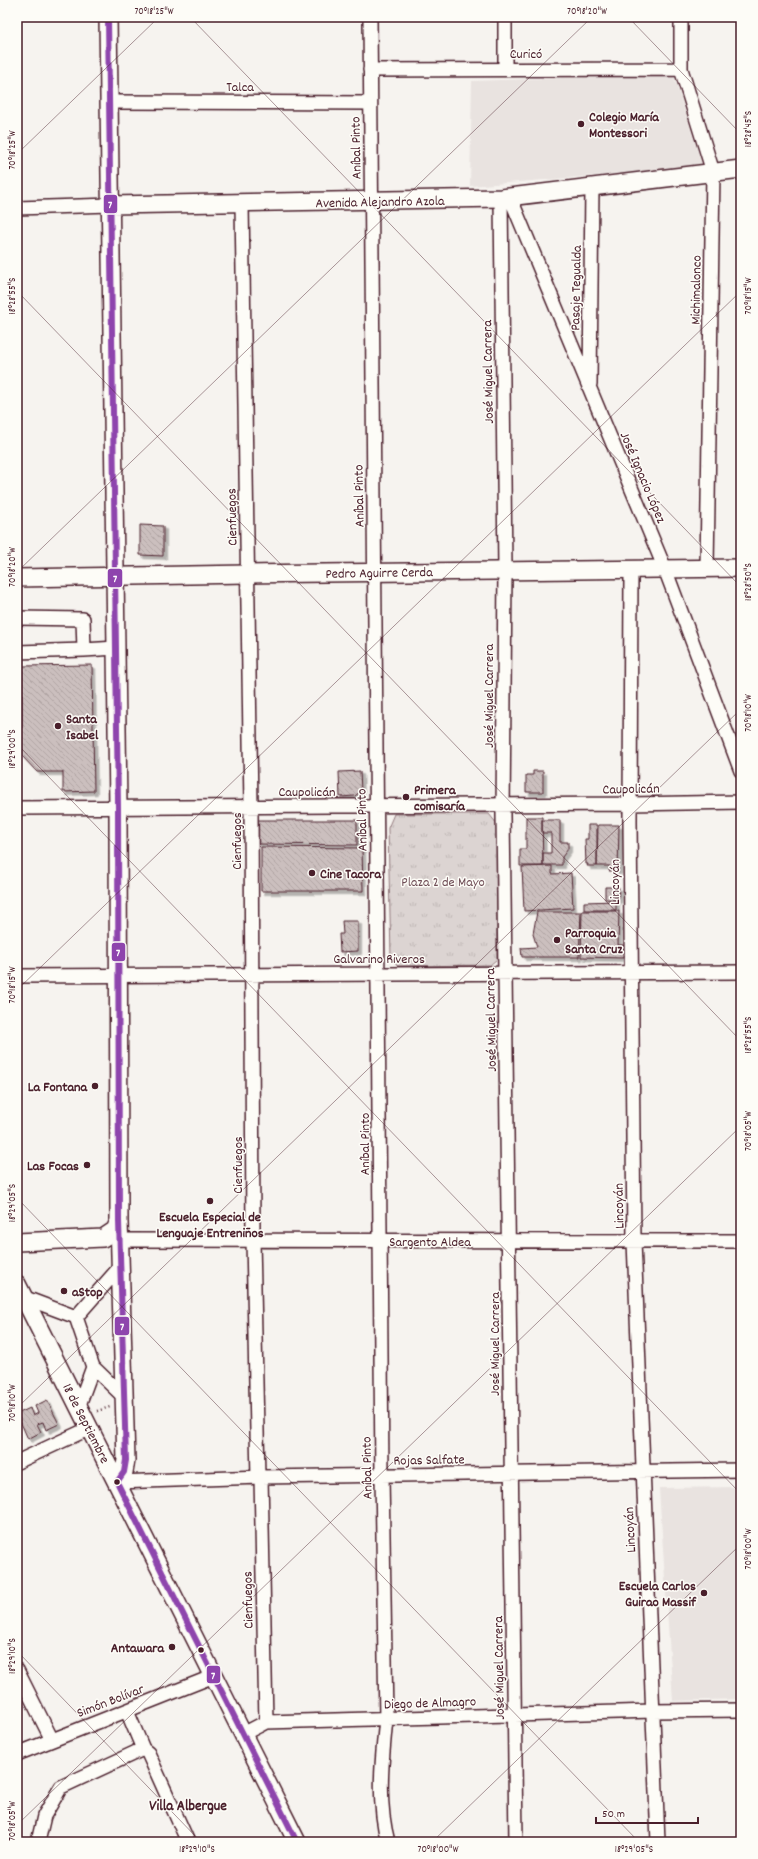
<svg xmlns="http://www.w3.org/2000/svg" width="758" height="1859" font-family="Dekko,sans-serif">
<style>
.built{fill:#e9e3e0}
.park{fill:url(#park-tufts);stroke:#937a7e}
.building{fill:url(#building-back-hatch);stroke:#4a1f2b;filter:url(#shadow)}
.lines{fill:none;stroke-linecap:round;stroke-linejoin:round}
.minor-casing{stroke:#4a1f2b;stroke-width:16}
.major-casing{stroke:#4a1f2b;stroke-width:20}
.path{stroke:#4a1f2b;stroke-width:2.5;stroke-dasharray:1 3;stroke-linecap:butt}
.minor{stroke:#fdfcf7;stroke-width:13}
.major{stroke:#fdfcf7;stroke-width:17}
.bus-1-casing{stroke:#fdfcf7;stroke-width:9}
.bus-1{stroke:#8e44ad;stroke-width:6}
.ticks{fill:none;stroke:#4a1f2b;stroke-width:1;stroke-opacity:0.45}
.poi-dot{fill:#4a1f2b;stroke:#fdfcf7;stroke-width:1.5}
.labels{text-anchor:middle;stroke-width:3;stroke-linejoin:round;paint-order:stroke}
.street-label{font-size:14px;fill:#4a1f2b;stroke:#fdfcf7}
.poi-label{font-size:14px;font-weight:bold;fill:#4a1f2b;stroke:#fdfcf7;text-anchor:start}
.park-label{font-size:14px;fill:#6e4c55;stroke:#fdfcf7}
.neighbourhood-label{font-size:15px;font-weight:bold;fill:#4a1f2b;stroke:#fdfcf7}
.line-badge{stroke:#fdfcf7;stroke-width:1.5}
.badge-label{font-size:11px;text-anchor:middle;font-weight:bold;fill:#fff}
.neatline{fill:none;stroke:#4a1f2b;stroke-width:1.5}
.ticks-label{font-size:10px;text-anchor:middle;fill:#4a1f2b}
</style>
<defs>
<pattern id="park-tufts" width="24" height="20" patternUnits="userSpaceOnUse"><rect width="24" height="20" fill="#dcd4d2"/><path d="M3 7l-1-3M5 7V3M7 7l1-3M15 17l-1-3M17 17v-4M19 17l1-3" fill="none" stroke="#beb6b4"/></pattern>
<pattern id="building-back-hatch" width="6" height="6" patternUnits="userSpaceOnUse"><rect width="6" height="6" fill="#cbbfbe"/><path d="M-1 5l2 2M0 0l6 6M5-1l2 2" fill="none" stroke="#b0a4a3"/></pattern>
<filter id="shadow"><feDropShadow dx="3.5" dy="3.5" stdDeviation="0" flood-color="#0004"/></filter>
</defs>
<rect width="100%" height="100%" fill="#f6f3ef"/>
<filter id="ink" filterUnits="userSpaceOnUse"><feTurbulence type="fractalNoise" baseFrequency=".025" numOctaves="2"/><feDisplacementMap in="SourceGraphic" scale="8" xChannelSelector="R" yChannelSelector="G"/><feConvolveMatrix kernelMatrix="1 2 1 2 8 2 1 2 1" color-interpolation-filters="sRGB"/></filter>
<g filter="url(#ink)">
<path class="built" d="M673 74 703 167 470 186 472 81Z
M741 1487V1699L673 1701 659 1488Z"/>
<path class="park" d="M394 814H489L497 824V959L490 965 398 966 391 957 388 828Z"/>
<path class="building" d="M140 525 163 526V556L140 555Z
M92 665 94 791 63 792V772H37L22 756V666Z
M17 666H22V694H17Z
M360 771 361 791 355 796 340 797 339 772Z
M533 771H543V792H526V775H533Z
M526 817H542L543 866H520V849H526Z
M257 820H357V845L257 844Z
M542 820H560V842H568V849L562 857V865H543V853H551V833H542Z
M588 825H597V866H587L588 864H586L585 839H588Z
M598 825H619L618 871H609L610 866H597Z
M261 847 362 848 363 891H261Z
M552 866V874L571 873 573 908 524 911 522 867Z
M605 887H619L618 900 605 899Z
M616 901V910H584V902Z
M582 911H619L618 945H623V958L581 957Z
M537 912H581L579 957H522L521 948 537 947 533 934Z
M342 921H358V951L340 952 339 934H343Z
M47 1400 59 1424 46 1430 43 1422 37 1424 41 1432 28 1439 17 1414 30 1408 33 1416 38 1413 35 1406Z"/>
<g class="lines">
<g class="minor-casing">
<path id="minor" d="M370 17 382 1476 386 1719C382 1760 377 1802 388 1842
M505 17V69
M681 17V69L713 172 707 568
M370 70 681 69
M110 102 370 103
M510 197 665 569 741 771
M501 198 505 570 503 815 516 1842
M242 204 251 807 253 1240 258 1478
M17 208 111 205
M590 384 592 187
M631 569 630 822 634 1241 658 1842
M17 618 83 619 84 650 17 652
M84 650 116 648
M17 808 630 804 741 802
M17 976 741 972
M120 1240 741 1241
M23 1297 76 1317 93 1367 79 1405
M76 1317 120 1267
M93 1367 124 1397
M17 1462 90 1428
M261 1477 266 1722
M117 1482 261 1477 741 1470
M17 1670 52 1740
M127 1711 143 1749
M243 1734 266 1722 653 1711 741 1710
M17 1754 214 1676
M38 1842 44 1816 61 1787 143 1749 148 1753 188 1842"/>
</g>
<g class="major-casing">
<path id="major" d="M108 17 118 808 119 1221 126 1460 124 1472 117 1482
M111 205 501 198 741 169
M17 578 248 574 741 568
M17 1242 103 1238 115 1230 119 1221
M17 1284 297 1842"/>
</g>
<path class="path" d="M97 1411 110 1407"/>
<use href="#minor" class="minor"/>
<use href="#major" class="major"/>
<g class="bus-1-casing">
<path id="bus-1" d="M108 17 118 808 119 1221 126 1460 124 1472 117 1482 297 1842"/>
</g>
<use href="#bus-1" class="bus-1"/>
</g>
</g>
<path class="ticks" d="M190 17 741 587M628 17 741 134M17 154 159 17M17 291 741 1041M17 572 592 17M17 744 741 1494M17 990 741 291M17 1198 639 1842M17 1408 741 709M17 1651 201 1842M17 1825 741 1126M432 1842 741 1544"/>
<g class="poi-dot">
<circle cx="581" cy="124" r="4"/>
<circle cx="58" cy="726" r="4"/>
<circle cx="406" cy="797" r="4"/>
<circle cx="312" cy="873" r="4"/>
<circle cx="557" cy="940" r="4"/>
<circle cx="95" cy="1086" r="4"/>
<circle cx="87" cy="1165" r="4"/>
<circle cx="210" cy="1201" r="4"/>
<circle cx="64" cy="1291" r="4"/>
<circle cx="117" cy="1482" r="3.5"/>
<circle cx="704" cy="1593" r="4"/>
<circle cx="172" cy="1647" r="4"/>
<circle cx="201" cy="1650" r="3.5"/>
</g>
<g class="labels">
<g class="street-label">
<text x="526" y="58">Curicó</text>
<text x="240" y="91">Talca</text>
<text transform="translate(355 148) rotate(-91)" y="5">Aníbal Pinto</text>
<text transform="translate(380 201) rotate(-1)" y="5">Avenida Alejandro Azola</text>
<text transform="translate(575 288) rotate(-89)" y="5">Pasaje Tegualda</text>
<text transform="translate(695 290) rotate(-89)" y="5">Michimalonco</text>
<text transform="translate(487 372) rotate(-91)" y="5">José Miguel Carrera</text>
<text transform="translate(644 477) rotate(67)" y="5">José Ignacio López</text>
<text transform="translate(358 496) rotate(-91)" y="5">Aníbal Pinto</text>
<text transform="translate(231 517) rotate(-91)" y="5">Cienfuegos</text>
<text transform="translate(379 572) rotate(-1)" y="5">Pedro Aguirre Cerda</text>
<text transform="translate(488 696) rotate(-90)" y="5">José Miguel Carrera</text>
<text transform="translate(631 788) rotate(-1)" y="5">Caupolicán</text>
<text x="307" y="796">Caupolicán</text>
<text transform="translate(361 820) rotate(-91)" y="5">Aníbal Pinto</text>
<text transform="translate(236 841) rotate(-90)" y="5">Cienfuegos</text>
<text transform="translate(614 882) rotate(-90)" y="5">Lincoyán</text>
<text x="379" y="963">Galvarino Riveros</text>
<text transform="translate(490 1020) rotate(-91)" y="5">José Miguel Carrera</text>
<text transform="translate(364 1144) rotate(-90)" y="5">Aníbal Pinto</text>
<text transform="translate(237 1165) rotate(-90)" y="5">Cienfuegos</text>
<text transform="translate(618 1206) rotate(-91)" y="5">Lincoyán</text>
<text x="430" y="1246">Sargento Aldea</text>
<text transform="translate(494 1344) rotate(-90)" y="5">José Miguel Carrera</text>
<text transform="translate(87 1423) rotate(63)" y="5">18 de Septiembre</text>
<text transform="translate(429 1459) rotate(-1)" y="5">Rojas Salfate</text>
<text transform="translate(366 1468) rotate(-91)" y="5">Aníbal Pinto</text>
<text transform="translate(629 1530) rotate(-93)" y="5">Lincoyán</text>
<text transform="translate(247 1600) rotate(-91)" y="5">Cienfuegos</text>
<text transform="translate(498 1668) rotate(-91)" y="5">José Miguel Carrera</text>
<text transform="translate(110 1700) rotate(-21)" y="5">Simón Bolívar</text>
<text transform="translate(430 1702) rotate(-2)" y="5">Diego de Almagro</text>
</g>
<g class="poi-label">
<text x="589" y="121">Colegio María<tspan x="589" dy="16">Montessori</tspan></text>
<text x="66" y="723">Santa<tspan x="66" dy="16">Isabel</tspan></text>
<text x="414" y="794">Primera<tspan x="414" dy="16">comisaría</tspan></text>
<text x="320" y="878">Cine Tacora</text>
<text x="565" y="937">Parroquia<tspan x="565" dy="16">Santa Cruz</tspan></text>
<text x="87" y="1091" text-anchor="end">La Fontana</text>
<text x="79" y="1170" text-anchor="end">Las Focas</text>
<text x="210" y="1221" text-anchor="middle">Escuela Especial de<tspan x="210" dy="16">Lenguaje Entreniños</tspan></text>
<text x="72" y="1296">aStop</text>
<text x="696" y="1590" text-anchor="end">Escuela Carlos<tspan x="696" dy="16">Guirao Massif</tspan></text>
<text x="164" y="1652" text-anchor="end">Antawara</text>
</g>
<g class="park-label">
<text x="443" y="886">Plaza 2 de Mayo</text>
</g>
<g class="neighbourhood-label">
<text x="188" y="1810">Villa Albergue</text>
</g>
</g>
<g class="line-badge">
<rect x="103" y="194" width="15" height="20" rx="4" fill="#8e44ad"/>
<rect x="107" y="568" width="16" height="20" rx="4" fill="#8e44ad"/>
<rect x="111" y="942" width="15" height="20" rx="4" fill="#8e44ad"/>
<rect x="114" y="1316" width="16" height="20" rx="4" fill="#8e44ad"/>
<rect x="206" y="1665" width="15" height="19" rx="4" fill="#8e44ad"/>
</g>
<g class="badge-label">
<text x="110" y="208">7</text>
<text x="115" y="582">7</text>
<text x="118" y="956">7</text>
<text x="122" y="1330">7</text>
<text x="213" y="1679">7</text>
</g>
<rect width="758" height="1859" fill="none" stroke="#fdfcf7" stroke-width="44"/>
<path d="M596 1817v6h102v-6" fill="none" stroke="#4a1f2b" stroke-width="2"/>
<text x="602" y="1817" font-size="12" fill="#4a1f2b" stroke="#fdfcf7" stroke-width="3" paint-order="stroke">50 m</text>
<rect x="22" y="22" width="714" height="1815" class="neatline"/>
<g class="ticks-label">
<text x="154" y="14">70°18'25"W</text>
<text x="587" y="14">70°18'20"W</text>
<text transform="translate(747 129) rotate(-90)" y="4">18°28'45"S</text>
<text transform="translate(11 150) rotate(-90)" y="4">70°18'25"W</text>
<text transform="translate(747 296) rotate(-90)" y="4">70°18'15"W</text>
<text transform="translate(11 296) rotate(-90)" y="4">18°28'55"S</text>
<text transform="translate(11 567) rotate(-90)" y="4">70°18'20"W</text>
<text transform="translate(747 582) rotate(-90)" y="4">18°28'50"S</text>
<text transform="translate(747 713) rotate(-90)" y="4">70°18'10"W</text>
<text transform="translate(11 749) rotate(-90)" y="4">18°29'00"S</text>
<text transform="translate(11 985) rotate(-90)" y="4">70°18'15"W</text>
<text transform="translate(747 1035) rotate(-90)" y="4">18°28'55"S</text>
<text transform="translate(747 1131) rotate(-90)" y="4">70°18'05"W</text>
<text transform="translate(11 1203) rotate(-90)" y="4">18°29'05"S</text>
<text transform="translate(11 1403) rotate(-90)" y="4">70°18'10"W</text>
<text transform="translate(747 1549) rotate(-90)" y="4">70°18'00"W</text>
<text transform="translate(11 1656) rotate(-90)" y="4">18°29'10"S</text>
<text transform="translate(11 1821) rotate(-90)" y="4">70°18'05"W</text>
<text x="197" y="1852">18°29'10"S</text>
<text x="438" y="1852">70°18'00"W</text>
<text x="634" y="1852">18°29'05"S</text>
</g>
</svg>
